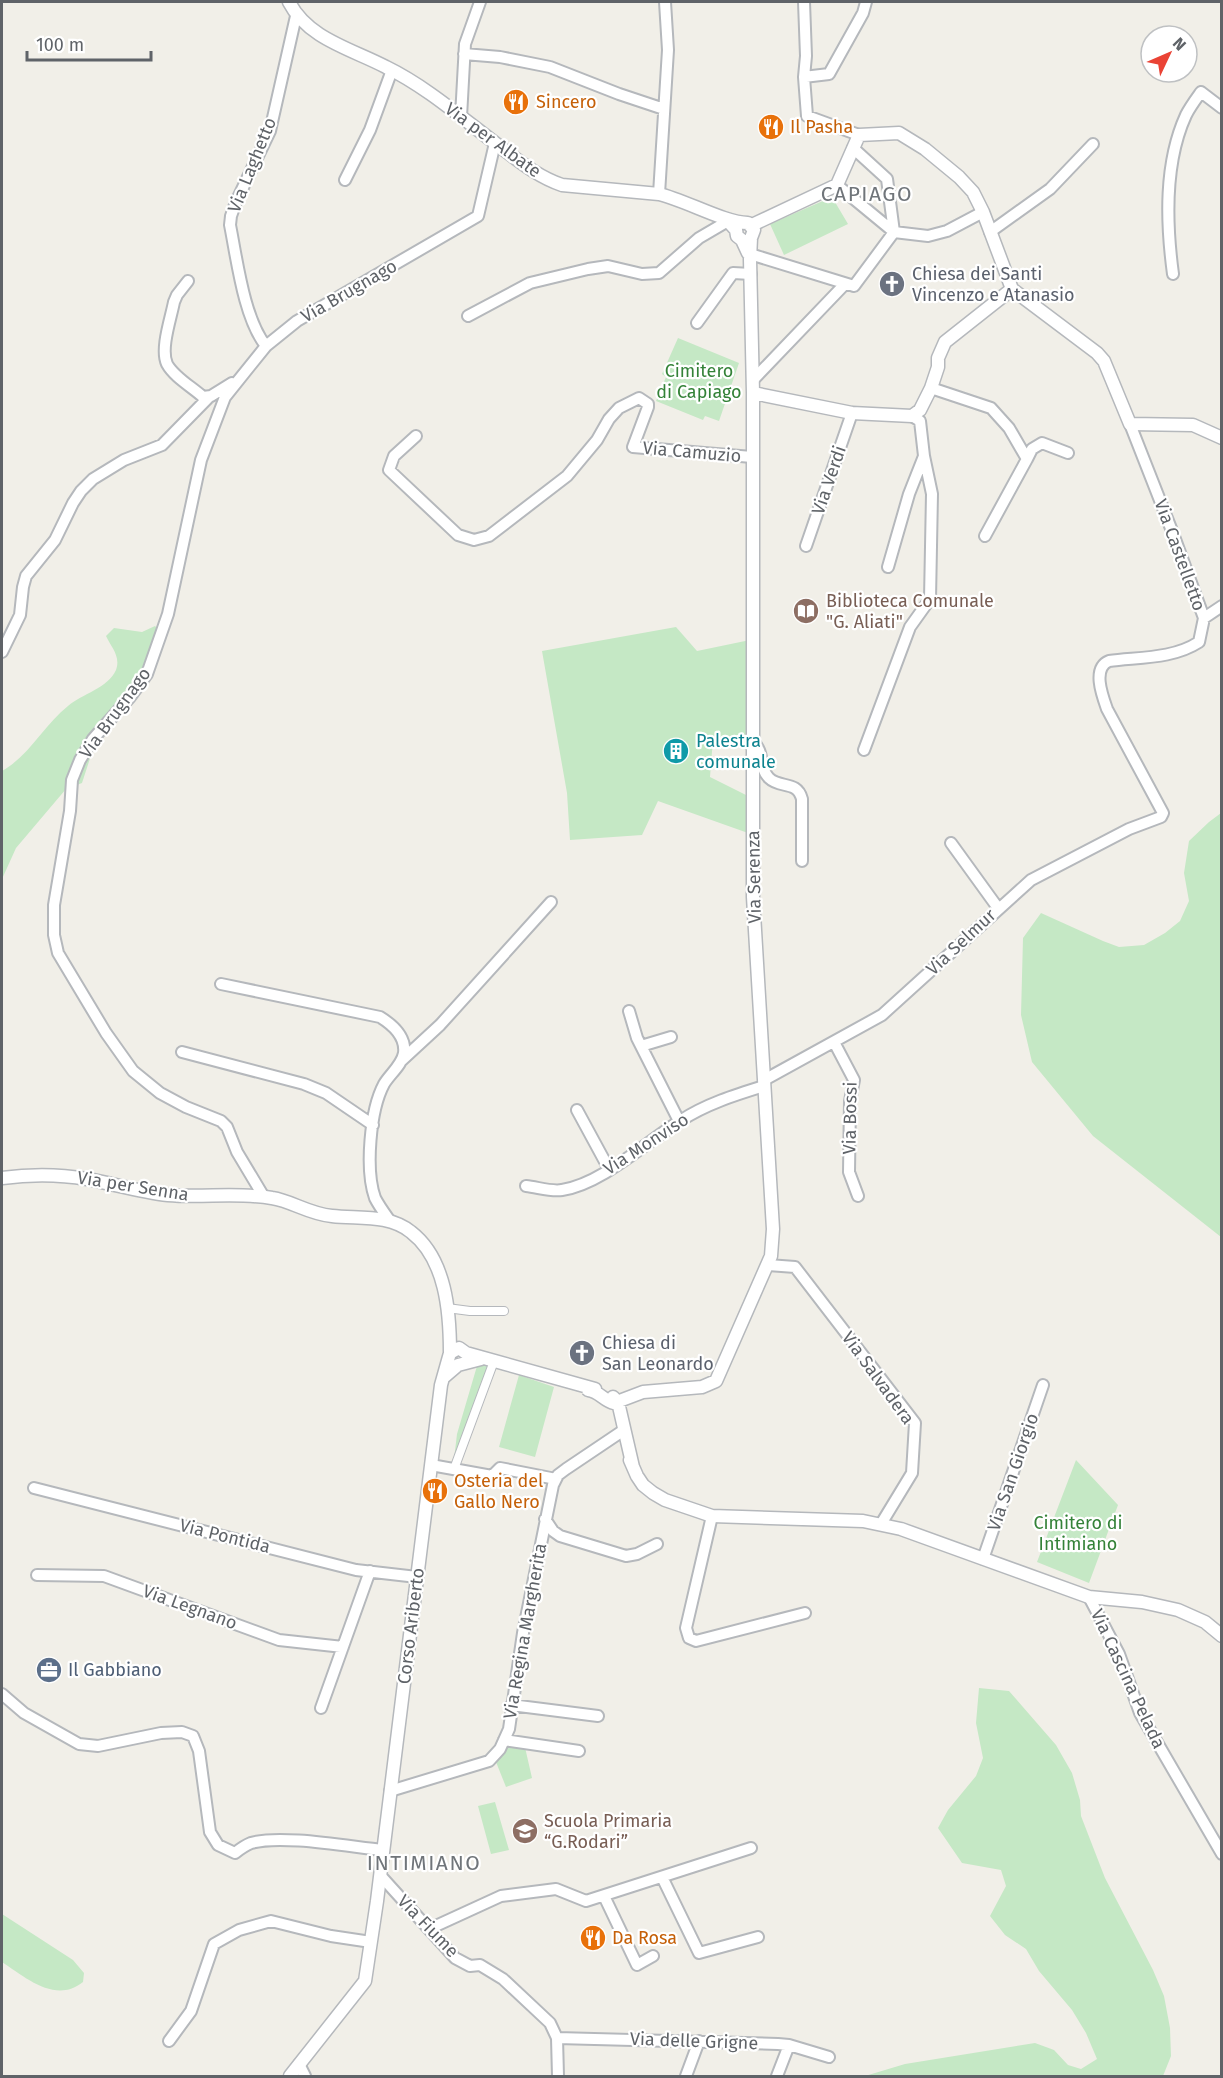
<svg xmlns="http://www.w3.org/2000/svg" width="1223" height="2078" font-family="'Fira Sans',sans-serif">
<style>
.green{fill:#c5e8c5}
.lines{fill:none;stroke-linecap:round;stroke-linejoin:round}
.pedestrian-casing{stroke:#b5b8bc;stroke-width:10}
.minor-casing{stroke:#b5b8bc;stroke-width:14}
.tertiary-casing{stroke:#b5b8bc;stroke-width:15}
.pedestrian{stroke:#fff;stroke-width:8}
.minor{stroke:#fff;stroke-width:10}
.tertiary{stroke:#fff;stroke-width:12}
.labels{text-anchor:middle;stroke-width:4.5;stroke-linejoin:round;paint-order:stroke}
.food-label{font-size:18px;fill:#c56008;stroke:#fff;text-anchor:start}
.street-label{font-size:18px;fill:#5f6368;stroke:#fff}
.worship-label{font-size:18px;fill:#5b616d;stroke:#fff;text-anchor:start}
.park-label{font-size:18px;fill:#348238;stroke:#fff}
.education-label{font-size:18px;fill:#785e54;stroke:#fff;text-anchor:start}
.culture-label{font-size:18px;fill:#0d838f;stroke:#fff;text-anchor:start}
.service-label{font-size:18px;fill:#4e5e75;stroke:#fff;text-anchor:start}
.quarter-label{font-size:21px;letter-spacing:1.5px;fill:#70757a;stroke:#fff}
</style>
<rect width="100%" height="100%" fill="#f1efe8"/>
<path class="green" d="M832 197 848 224 784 255 770 224Z
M678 338 739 363 719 421 705 416 703 420 656 401 666 377 662 374Z
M155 626 161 632V648L95 743 82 783 66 789 16 848 2 879V771C29 756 44 725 68 706 82 694 108 688 116 670 121 656 111 647 106 636L114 628 142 632Z
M676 627 697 651 750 640 749 734 713 739 710 777 748 796V833L658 801 642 835 570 840 567 793 542 651Z
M1221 813V1237L1093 1136 1032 1062 1021 1015 1023 938 1041 913 1103 941 1119 947 1144 945 1165 933 1180 921 1189 901 1184 873 1189 841 1209 822Z
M477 1366H488L454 1459 457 1434Z
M519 1375 554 1387 535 1457 499 1447Z
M1076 1460 1118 1505 1089 1583 1037 1562Z
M979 1688 1009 1691 1056 1745 1072 1773 1080 1800 1081 1816 1105 1878 1153 1970 1164 1996 1170 2028 1171 2056 1163 2076H865L905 2064 1035 2043 1054 2050 1068 2065 1081 2069 1097 2059 1086 2033 1072 2010 1039 1971 1026 1949 1005 1935 990 1916 1006 1886 1001 1870 962 1863 938 1828 948 1810 976 1776 983 1758 976 1723Z
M504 1741 524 1743 532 1778 506 1787 496 1762 490 1763Z
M495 1802 509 1850 491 1854 478 1806Z
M2 1914 73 1960 84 1973 83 1982C56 2004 26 1978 2 1962Z"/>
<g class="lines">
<g class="pedestrian-casing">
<path id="pedestrian" d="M447 1308 470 1311H504
M454 1469 494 1361"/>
</g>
<g class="minor-casing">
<path id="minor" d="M804 2 806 56 804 77 807 116 859 135
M464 54 500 57 550 67 619 94 664 109
M804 77 829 74 863 13 866 2
M461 117 465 44 480 2
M345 180 370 130 392 70
M837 185 894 232 928 236 947 231 983 212
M659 194 668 50 665 2
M990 232 1050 189 1093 144
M750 254 854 286 894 232 887 179 853 148
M1173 274C1166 222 1164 163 1186 115 1190 107 1196 99 1201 92L1222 108
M188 281 177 295 174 302C171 318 160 349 167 364 174 377 192 387 203 397L211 396 232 383
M468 316 530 283 588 269 608 266 642 274 659 273 699 238 728 221
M697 323 733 273 751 274
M266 346C244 319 237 260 230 225L231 216 236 202 270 131 296 16
M753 380 845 284
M931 388 991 408 1009 428 1027 459 985 536
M416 436 394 456 389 470 458 535 474 540 489 536 567 476 597 440 609 419 619 408 639 398 648 404V407L633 447 752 457
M1027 459 1032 449 1042 443 1068 453
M806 546 852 413
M888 567 909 494 924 456
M1204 618 1222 606
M2 652 20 615 23 587 26 576 55 540 73 503 81 491 93 479 124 460 162 445 209 397
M752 740C766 754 758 767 769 778 780 789 797 780 802 799V861
M864 750 910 627 930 599 932 494 924 456 920 421 912 416
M951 843 998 908
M221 984 380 1017C393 1025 406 1037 404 1053 402 1065 390 1074 384 1084 370 1110 365 1170 375 1198 379 1206 385 1214 390 1221
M629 1011 637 1038 679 1121
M834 1042 854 1080 850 1101 849 1172 858 1196
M641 1046 671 1037
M182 1052 304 1084 326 1093 373 1125
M401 1061 440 1025 551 902
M764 1080 882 1015 1031 880 1129 829 1161 817 1163 813 1107 709C1102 695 1092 668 1109 661 1139 657 1173 659 1199 642L1204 618 1172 531 1130 424
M577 1110 609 1169
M526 1186C537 1187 551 1192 562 1190 602 1184 646 1142 680 1121 706 1104 735 1095 764 1086
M264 1197 237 1152 227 1127 221 1121 186 1107 160 1093 133 1071 106 1033 58 953 54 935V905L70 811 72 780 80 760 93 739 130 697 147 674 168 614 201 460 225 397 266 346 297 321 478 216 495 143
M768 1265 795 1267 915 1423 912 1473 881 1524
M431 1465 492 1476 500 1468 556 1479
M34 1488 356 1570 417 1577
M712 1516 686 1628 689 1638 696 1641 805 1613
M545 1519 553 1531 560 1536 626 1556 637 1554 657 1544
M983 1559 1043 1385
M37 1575 104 1576 279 1640 343 1647
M1089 1597 1119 1654 1140 1713 1222 1854
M2 1694 24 1713 79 1744 98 1746 161 1733 182 1732 193 1736 199 1751 210 1832 218 1845 235 1853C240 1849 246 1845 251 1843 281 1834 351 1847 383 1850
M511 1705 598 1716
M321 1708 370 1571
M504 1740 579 1751
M390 1791 489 1761 500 1749 509 1729 523 1633 553 1485 558 1475 566 1469 624 1430
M380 1875 455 1958 470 1966 480 1965 503 1979 550 2023 557 2038 558 2076
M662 1877 699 1953 758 1937
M604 1896 637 1965 653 1956
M429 1929 501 1896 556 1889 586 1901 751 1848
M557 2038 778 2044 789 2045 829 2057
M169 2041 191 2011 214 1944 239 1930 271 1921 331 1936 371 1942
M299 2064 305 2076
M686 2076 699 2041
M777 2076 789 2045"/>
</g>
<g class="tertiary-casing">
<path id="tertiary" d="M289 2C308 39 352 49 386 67 427 87 463 119 499 146 519 161 538 177 562 185L659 194C685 200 725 223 748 223L754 230 751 238 750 259 753 393V897L773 1229 771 1256 716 1381 702 1387 643 1392 614 1403C604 1401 599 1391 588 1390
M726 219 736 230 737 236 742 240 748 253
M752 225 837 185 859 135 899 133 925 149 959 177 973 192 983 212 1012 289 1097 353 1104 361 1130 424 1193 425 1222 438
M753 393 852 413 912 416 920 410 931 388 938 367V358L945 342 1012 289
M2 1178C31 1174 58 1174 87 1179 114 1184 140 1192 168 1195 202 1198 238 1192 272 1198 292 1201 309 1214 332 1216 359 1219 389 1214 411 1232 446 1259 450 1312 450 1353
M444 1377 458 1365 481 1359
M613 1397 618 1402 633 1467
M630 1460 637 1476 643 1485 653 1493 665 1500 712 1516 863 1521 901 1529 1089 1597 1142 1602 1178 1610 1205 1622 1222 1636
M290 2076 365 1981 377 1901 441 1385 450 1353 459 1348 466 1353 595 1389"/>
</g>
<use href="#pedestrian" class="pedestrian"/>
<use href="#minor" class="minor"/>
<use href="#tertiary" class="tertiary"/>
</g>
<defs>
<g id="restaurant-disc" transform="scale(1.35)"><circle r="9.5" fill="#e8710a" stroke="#fff"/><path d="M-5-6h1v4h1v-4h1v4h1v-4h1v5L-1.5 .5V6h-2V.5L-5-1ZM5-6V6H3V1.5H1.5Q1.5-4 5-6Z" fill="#fff"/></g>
<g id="church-disc" transform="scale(1.35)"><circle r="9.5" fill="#6b7280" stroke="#fff"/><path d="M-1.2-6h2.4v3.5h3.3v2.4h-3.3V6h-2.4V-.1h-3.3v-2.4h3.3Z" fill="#fff"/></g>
<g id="library-disc" transform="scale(1.35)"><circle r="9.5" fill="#8d6e63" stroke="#fff"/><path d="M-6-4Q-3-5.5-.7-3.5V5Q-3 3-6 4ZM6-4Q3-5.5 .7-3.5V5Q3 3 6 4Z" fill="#fff"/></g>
<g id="building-disc" transform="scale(1.35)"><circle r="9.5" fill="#0f9aa8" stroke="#fff"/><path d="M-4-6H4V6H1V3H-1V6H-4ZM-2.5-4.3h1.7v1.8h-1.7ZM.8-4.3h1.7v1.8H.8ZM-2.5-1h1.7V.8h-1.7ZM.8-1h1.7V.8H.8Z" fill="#fff"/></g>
<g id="office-disc" transform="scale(1.35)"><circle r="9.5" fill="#5c6f8a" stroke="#fff"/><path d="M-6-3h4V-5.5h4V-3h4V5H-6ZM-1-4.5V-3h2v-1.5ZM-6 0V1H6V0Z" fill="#fff"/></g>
<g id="school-disc" transform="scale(1.35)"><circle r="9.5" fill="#8d6e63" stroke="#fff"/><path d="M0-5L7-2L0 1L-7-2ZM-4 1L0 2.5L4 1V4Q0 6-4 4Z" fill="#fff"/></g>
</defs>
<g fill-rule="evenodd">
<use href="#restaurant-disc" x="516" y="102"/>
<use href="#restaurant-disc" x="771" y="127"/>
<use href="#church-disc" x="892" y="284"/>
<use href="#library-disc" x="806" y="611"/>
<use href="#building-disc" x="676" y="751"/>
<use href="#church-disc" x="582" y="1353"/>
<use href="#restaurant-disc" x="435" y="1491"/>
<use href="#office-disc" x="49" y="1670"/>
<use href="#school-disc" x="525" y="1831"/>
<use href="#restaurant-disc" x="593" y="1938"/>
</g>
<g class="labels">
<g class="food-label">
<text x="536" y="108">Sincero</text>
<text x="790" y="133">Il Pasha</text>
<text x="454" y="1487">Osteria del<tspan x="454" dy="21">Gallo Nero</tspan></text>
<text x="612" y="1944">Da Rosa</text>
</g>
<g class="street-label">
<text transform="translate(493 140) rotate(36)" y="6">Via per Albate</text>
<text transform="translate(252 165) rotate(-68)" y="6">Via Laghetto</text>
<text transform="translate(349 291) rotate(-30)" y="6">Via Brugnago</text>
<text transform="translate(692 452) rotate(5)" y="6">Via Camuzio</text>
<text transform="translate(829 480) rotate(-71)" y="6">Via Verdi</text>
<text transform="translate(1180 555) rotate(70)" y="6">Via Castelletto</text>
<text transform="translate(115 713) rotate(-54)" y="6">Via Brugnago</text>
<text transform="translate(754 877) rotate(-91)" y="6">Via Serenza</text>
<text transform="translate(961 942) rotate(-43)" y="6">Via Selmur</text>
<text transform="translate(850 1118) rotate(-89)" y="6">Via Bossi</text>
<text transform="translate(646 1144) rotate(-33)" y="6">Via Monviso</text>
<text transform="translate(133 1186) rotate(9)" y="6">Via per Senna</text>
<text transform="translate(878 1378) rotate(54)" y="6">Via Salvadera</text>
<text transform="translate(1013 1472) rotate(-71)" y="6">Via San Giorgio</text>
<text transform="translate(225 1536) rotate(14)" y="6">Via Pontida</text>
<text transform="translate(190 1607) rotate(20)" y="6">Via Legnano</text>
<text transform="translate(411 1626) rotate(-83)" y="6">Corso Ariberto</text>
<text transform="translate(525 1631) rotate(-80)" y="6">Via Regina Margherita</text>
<text transform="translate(1128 1679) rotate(65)" y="6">Via Cascina Pelada</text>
<text transform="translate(428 1926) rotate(46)" y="6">Via Fiume</text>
<text transform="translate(694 2041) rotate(2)" y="6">Via delle Grigne</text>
</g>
<g class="worship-label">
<text x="912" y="280">Chiesa dei Santi<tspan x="912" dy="21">Vincenzo e Atanasio</tspan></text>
<text x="602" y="1349">Chiesa di<tspan x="602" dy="21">San Leonardo</tspan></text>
</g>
<g class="park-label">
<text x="699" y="377">Cimitero<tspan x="699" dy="21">di Capiago</tspan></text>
<text x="1078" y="1529">Cimitero di<tspan x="1078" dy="21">Intimiano</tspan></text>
</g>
<g class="education-label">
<text x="826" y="607">Biblioteca Comunale<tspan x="826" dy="21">"G. Aliati"</tspan></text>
<text x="544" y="1827">Scuola Primaria<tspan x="544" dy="21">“G.Rodari”</tspan></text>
</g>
<g class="culture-label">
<text x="696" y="747">Palestra<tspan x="696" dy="21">comunale</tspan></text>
</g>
<g class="service-label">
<text x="68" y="1676">Il Gabbiano</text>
</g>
<g class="quarter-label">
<text x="867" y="201">CAPIAGO</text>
<text x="424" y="1870">INTIMIANO</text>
</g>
</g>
<rect width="1223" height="2078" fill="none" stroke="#5f6368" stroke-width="6"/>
<g transform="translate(1169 54) rotate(46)"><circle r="28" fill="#ffffff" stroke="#bfc1c3" stroke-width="1.5"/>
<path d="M0-4.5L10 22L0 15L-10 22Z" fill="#ea4335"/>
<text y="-9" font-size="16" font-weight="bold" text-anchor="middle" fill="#5f6368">N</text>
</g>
<path d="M27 51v9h124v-9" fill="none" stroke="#5f6368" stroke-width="3"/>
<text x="36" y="51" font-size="18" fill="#5f6368" stroke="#ffffff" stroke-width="4.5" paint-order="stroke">100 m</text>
</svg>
